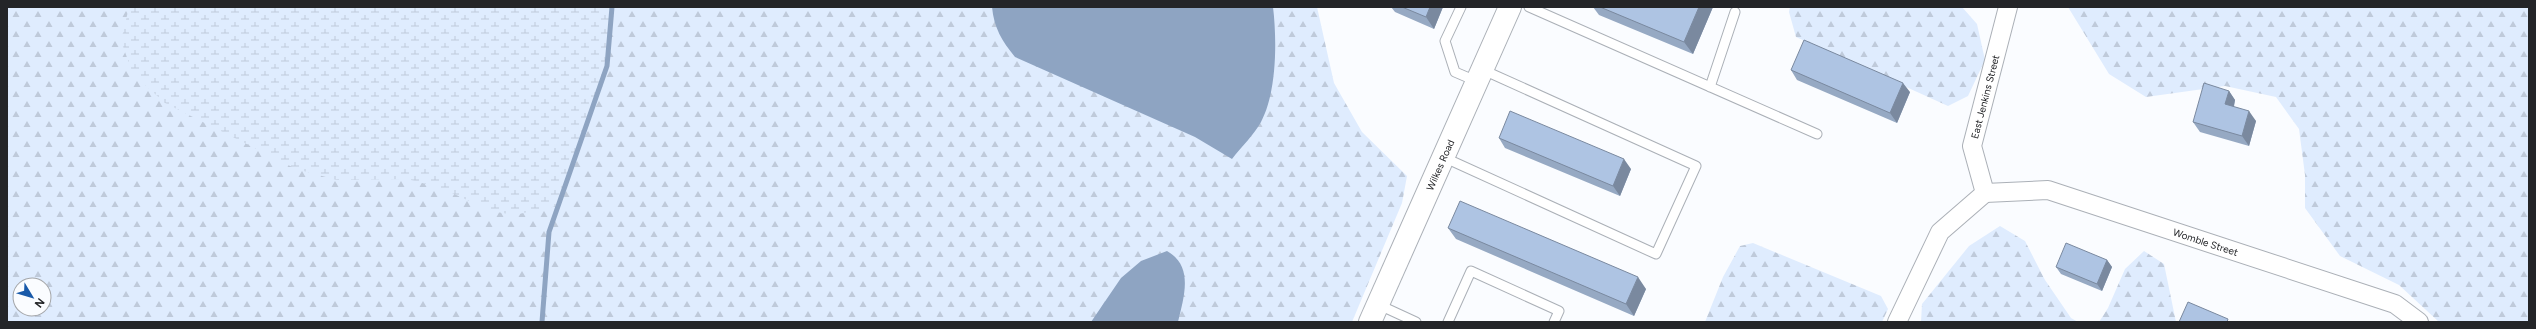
<svg xmlns="http://www.w3.org/2000/svg" width="2536" height="329" font-family="Figtree,sans-serif">
<style>
.forest{fill:url(#forest-firs);fill-rule:evenodd}
.wetland{fill:url(#wetland-marsh)}
.water{fill:#8ea4c2}
.lines{fill:none;stroke-linecap:round;stroke-linejoin:round}
.stream{stroke:#8ea4c2;stroke-width:5}
.service-casing{stroke:#abb0b7;stroke-width:11}
.minor-casing{stroke:#abb0b7;stroke-width:20}
.tertiary-casing{stroke:#abb0b7;stroke-width:24}
.service{stroke:#fff;stroke-width:9}
.minor{stroke:#fff;stroke-width:18}
.tertiary{stroke:#fff;stroke-width:22}
.wall{fill:#96a9c3}
.shaded-wall{fill:#7a899f}
.building{fill:#aec4e3;stroke:#7a899f}
.labels{text-anchor:middle;stroke-width:3;stroke-linejoin:round;paint-order:stroke}
.street-label{font-size:10px;fill:#242528;stroke:#fafcff}
</style>
<defs>
<pattern id="forest-firs" width="22" height="20" patternUnits="userSpaceOnUse"><rect width="22" height="20" fill="#dfecfe"/><path d="M5 1l3.5 6h-7zM16 11l3.5 6h-7z" fill="#bfcada"/></pattern>
<pattern id="wetland-marsh" width="20" height="14" patternUnits="userSpaceOnUse"><rect width="20" height="14" fill="#dfecfe"/><path d="M1 5h8M5 5V1M11 12h8M15 12V8" fill="none" stroke="#bfcada"/></pattern>
</defs>
<rect width="100%" height="100%" fill="#fafcff"/>
<path class="forest" d="M7 7H1317L1334 83 1362 132 1407 176 1402 203 1352 322H7ZM20 285H44V309H20Z
M1790 7H1962L1977 24 1985 60 1968 96 1948 106 1796 37 1789 12Z
M2068 7H2529V322H2439L2399 285 2340 256 2305 208V175L2299 129 2276 97 2225 86 2146 97 2109 74Z
M2000 226 2025 241 2045 280 2071 318 2078 322H1921L1922 304 1969 246Z
M1753 243 1881 296 1888 309 1882 322H1705L1723 277 1740 246Z
M2144 251 2164 264 2176 322H2099L2108 308 2125 269Z"/>
<path class="wetland" d="M129 7H610L607 66 557 206 514 215 491 211 441 188 407 179 337 180 296 169 165 103 133 74 121 41Z"/>
<path class="water" d="M992 7H1273C1277 40 1277 92 1261 122 1254 135 1241 147 1232 159L1195 137 1015 57C1002 41 994 28 992 7Z
M1167 251C1194 266 1184 297 1178 322H1091L1121 278 1141 261Z"/>
<g class="lines">
<path class="stream" d="M542 322 549 232 607 66 612 7"/>
<g class="service-casing">
<path id="service" d="M1461 7 1445 41 1455 72 1476 81
M1529 7 1817 134
M1710 87 1735 12
M1443 157 1656 254 1696 166 1481 69
M1377 304 1416 322
M1448 322 1471 271 1559 311 1554 322"/>
</g>
<g class="minor-casing">
<g id="minor">
<path id="s1" d="M1985 193 2048 190 2395 304 2419 322"/>
<path id="s2" d="M1897 322 1940 232 1985 193 1972 146 2008 7"/>
</g>
</g>
<g class="tertiary-casing">
<g id="tertiary">
<path id="s3" d="M1370 322 1510 7"/>
</g>
</g>
<use href="#service" class="service"/>
<use href="#minor" class="minor"/>
<use href="#tertiary" class="tertiary"/>
</g>
<path class="wall" d="M1391 7H1443L1434 29 1395 12Z
M1593 7H1713L1693 54 1599 15Z
M1791 70 1910 92 1897 123 1797 80Z
M2229 91 2235 100 2234 107 2256 121 2249 146 2200 132 2193 122Z
M1499 138 1631 169 1620 196 1505 148Z
M1448 228 1646 289 1634 316 1456 239Z
M2107 260 2112 267 2102 291 2061 274 2056 267Z"/>
<path class="shaded-wall" d="M1430 7H1443L1434 29 1426 17Z
M1699 7H1713L1693 54 1684 42Z
M1903 83 1910 92 1897 123 1890 113Z
M2229 91 2235 100 2232 114 2225 104Z
M2249 111 2256 121 2249 146 2242 136Z
M1624 159 1631 169 1620 196 1613 186Z
M2107 260 2112 267 2102 291 2097 284Z
M1638 277 1646 289 1634 316 1626 304Z"/>
<path class="building" d="M1402 7H1430L1426 17Z
M1600 7H1699L1684 42Z
M1804 40 1903 83 1890 113 1791 70Z
M2204 83 2229 91 2225 104 2249 111 2242 136 2193 122Z
M1510 111 1624 159 1613 186 1499 138Z
M1460 201 1638 277 1626 304 1448 228Z
M2066 243 2107 260 2097 284 2056 267Z
M2188 302 2228 319 2227 322H2179Z"/>
<g class="labels">
<g class="street-label">
<text dy="4" stroke="none"><textPath href="#s2" startOffset="259">East Jenkins Street</textPath></text>
<text dy="4" stroke="none"><textPath href="#s3" startOffset="172">Wilkes Road</textPath></text>
<text dy="4" stroke="none"><textPath href="#s1" startOffset="229">Womble Street</textPath></text>
</g>
</g>
<rect width="2536" height="329" fill="none" stroke="#242528" stroke-width="16"/>
<g transform="translate(32 297) rotate(128)"><circle r="19" fill="#fafcff" stroke="#a4a6a9"/>
<path d="M0-3L7 15L0 10L-7 15Z" fill="#1859a9"/>
<text y="-6" font-size="11" font-weight="bold" text-anchor="middle" fill="#242528">N</text>
</g>
</svg>
